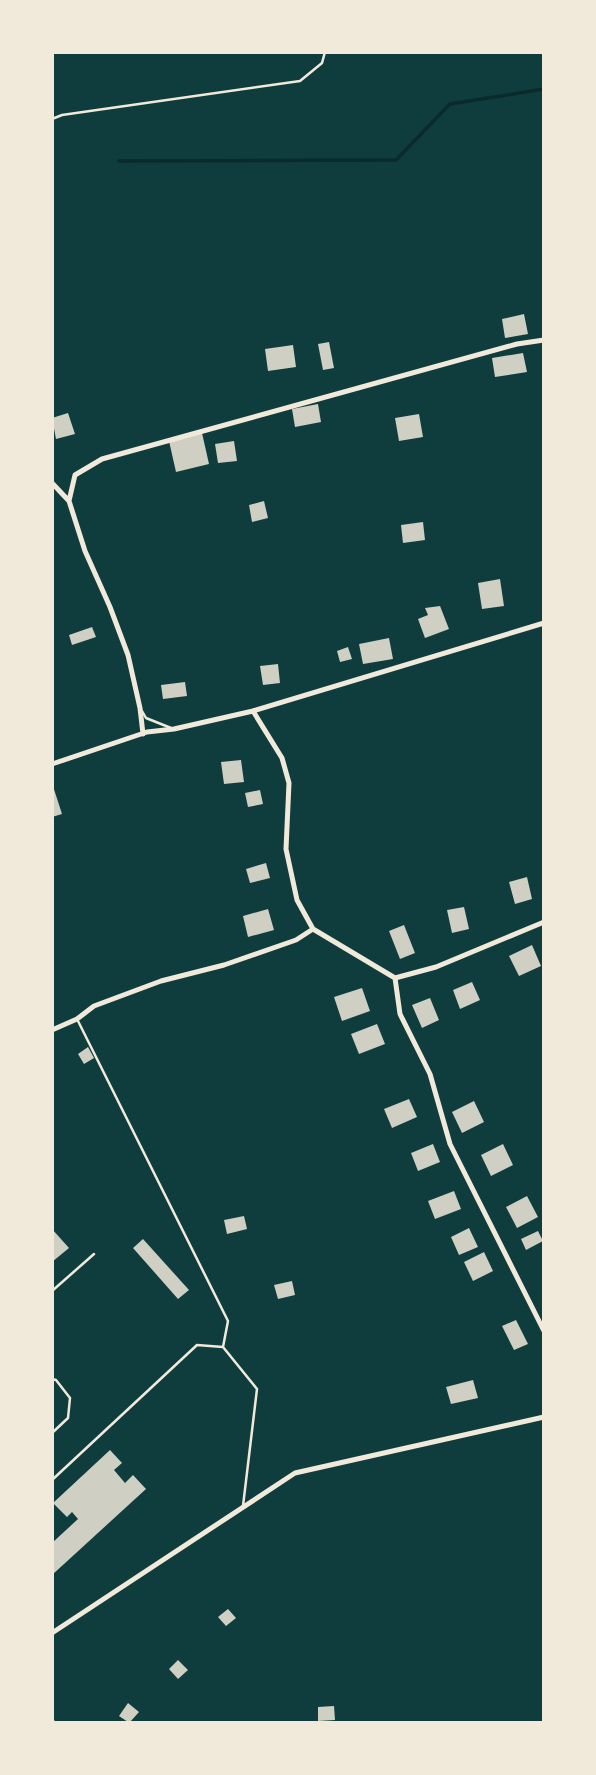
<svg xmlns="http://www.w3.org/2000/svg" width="596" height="1775" font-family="'Sofia Sans Condensed',sans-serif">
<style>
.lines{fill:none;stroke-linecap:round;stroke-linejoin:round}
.stream{stroke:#0a2a2b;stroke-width:3.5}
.building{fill:#cfcfc3}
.path{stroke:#f1e9da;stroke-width:2.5}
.service{stroke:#f1e9da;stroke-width:2.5}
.minor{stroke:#f1e9da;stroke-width:5}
</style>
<rect width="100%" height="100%" fill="#0f3d3e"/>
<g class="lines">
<path class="stream" d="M119 161 396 160 450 104 544 89"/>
</g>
<path class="building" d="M524 314 528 334 505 338 502 319Z
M329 342 334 368 323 370 318 344Z
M293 345 296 367 268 371 265 349Z
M523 353 527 372 495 377 492 358Z
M318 404 321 422 295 427 292 409Z
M68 413 75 434 56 439 52 418Z
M419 414 423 437 399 441 395 418Z
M202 433 209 464 176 472 169 441Z
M234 441 237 461 218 463 215 444Z
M264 501 268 518 252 522 249 505Z
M423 522 425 540 403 543 401 525Z
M500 579 504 606 482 609 478 583Z
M440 606 449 629 425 638 418 619 428 615 425 608Z
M92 627 96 637 72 645 69 635Z
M389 638 393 659 363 664 359 644Z
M348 647 352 659 340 662 337 651Z
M278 664 280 683 263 685 260 666Z
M185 682 187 696 163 699 161 685Z
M241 760 244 782 224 784 221 762Z
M52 783 62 814 52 817Z
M260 790 263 804 248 807 245 793Z
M266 863 270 878 250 883 246 869Z
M527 877 532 899 515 904 509 882Z
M464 907 469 929 452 933 447 910Z
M268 909 274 930 248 937 243 916Z
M404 925 415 953 400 959 389 931Z
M532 945 541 966 519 976 509 956Z
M472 982 480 1000 460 1009 453 990Z
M362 988 370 1011 342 1021 334 997Z
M430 998 439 1020 422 1028 412 1005Z
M377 1024 385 1044 359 1054 351 1034Z
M88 1047 94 1058 84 1064 78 1054Z
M409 1099 417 1117 392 1128 384 1109Z
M474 1101 484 1122 462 1133 452 1112Z
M433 1144 440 1162 418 1171 411 1153Z
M503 1144 513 1165 491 1176 481 1155Z
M454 1191 461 1209 435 1219 428 1201Z
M527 1196 538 1217 517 1228 506 1207Z
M244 1216 247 1229 227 1234 224 1220Z
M469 1228 478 1247 459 1255 451 1237Z
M52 1229 69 1248 52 1262Z
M538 1231 543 1241 526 1250 521 1239Z
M143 1239 189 1290 178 1299 133 1248Z
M484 1252 493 1271 473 1281 464 1262Z
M292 1281 295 1295 278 1299 274 1285Z
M516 1320 528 1344 514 1350 502 1326Z
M473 1380 478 1398 451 1404 446 1387Z
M110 1450 122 1463 114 1470 125 1483 133 1475 146 1489 52 1575V1543L78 1519 72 1512 67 1517 53 1503Z
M228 1609 236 1618 226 1626 218 1617Z
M178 1660 188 1670 178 1679 169 1669Z
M128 1703 139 1712 130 1722H128L119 1716Z
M334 1706 335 1720 318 1721V1707Z"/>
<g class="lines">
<path class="path" d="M52 119 62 115 300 81 322 63 325 52
M52 1379 56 1380 70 1398 68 1418 52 1433"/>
<path class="service" d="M142 711 146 718 171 728
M77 1019 228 1321 223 1347 257 1389 243 1506
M52 1291 94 1254
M52 1480 197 1345 223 1347
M52 1720 54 1722"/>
<path class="minor" d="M52 483 69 501 85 551 110 607 128 655 140 708 143 734
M69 501 75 475 102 459 517 344 544 340
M253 711 282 758 289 783 286 849 297 900 313 929 395 978 400 1014 430 1074 450 1144 544 1331
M52 764 147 732 174 729 253 711 544 623
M395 978 436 967 544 922
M52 1030 77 1019 94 1006 161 981 224 965 296 940 313 929
M52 1633 295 1473 544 1417"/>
</g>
<rect width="596" height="1775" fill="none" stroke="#f1e9da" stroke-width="108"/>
</svg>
